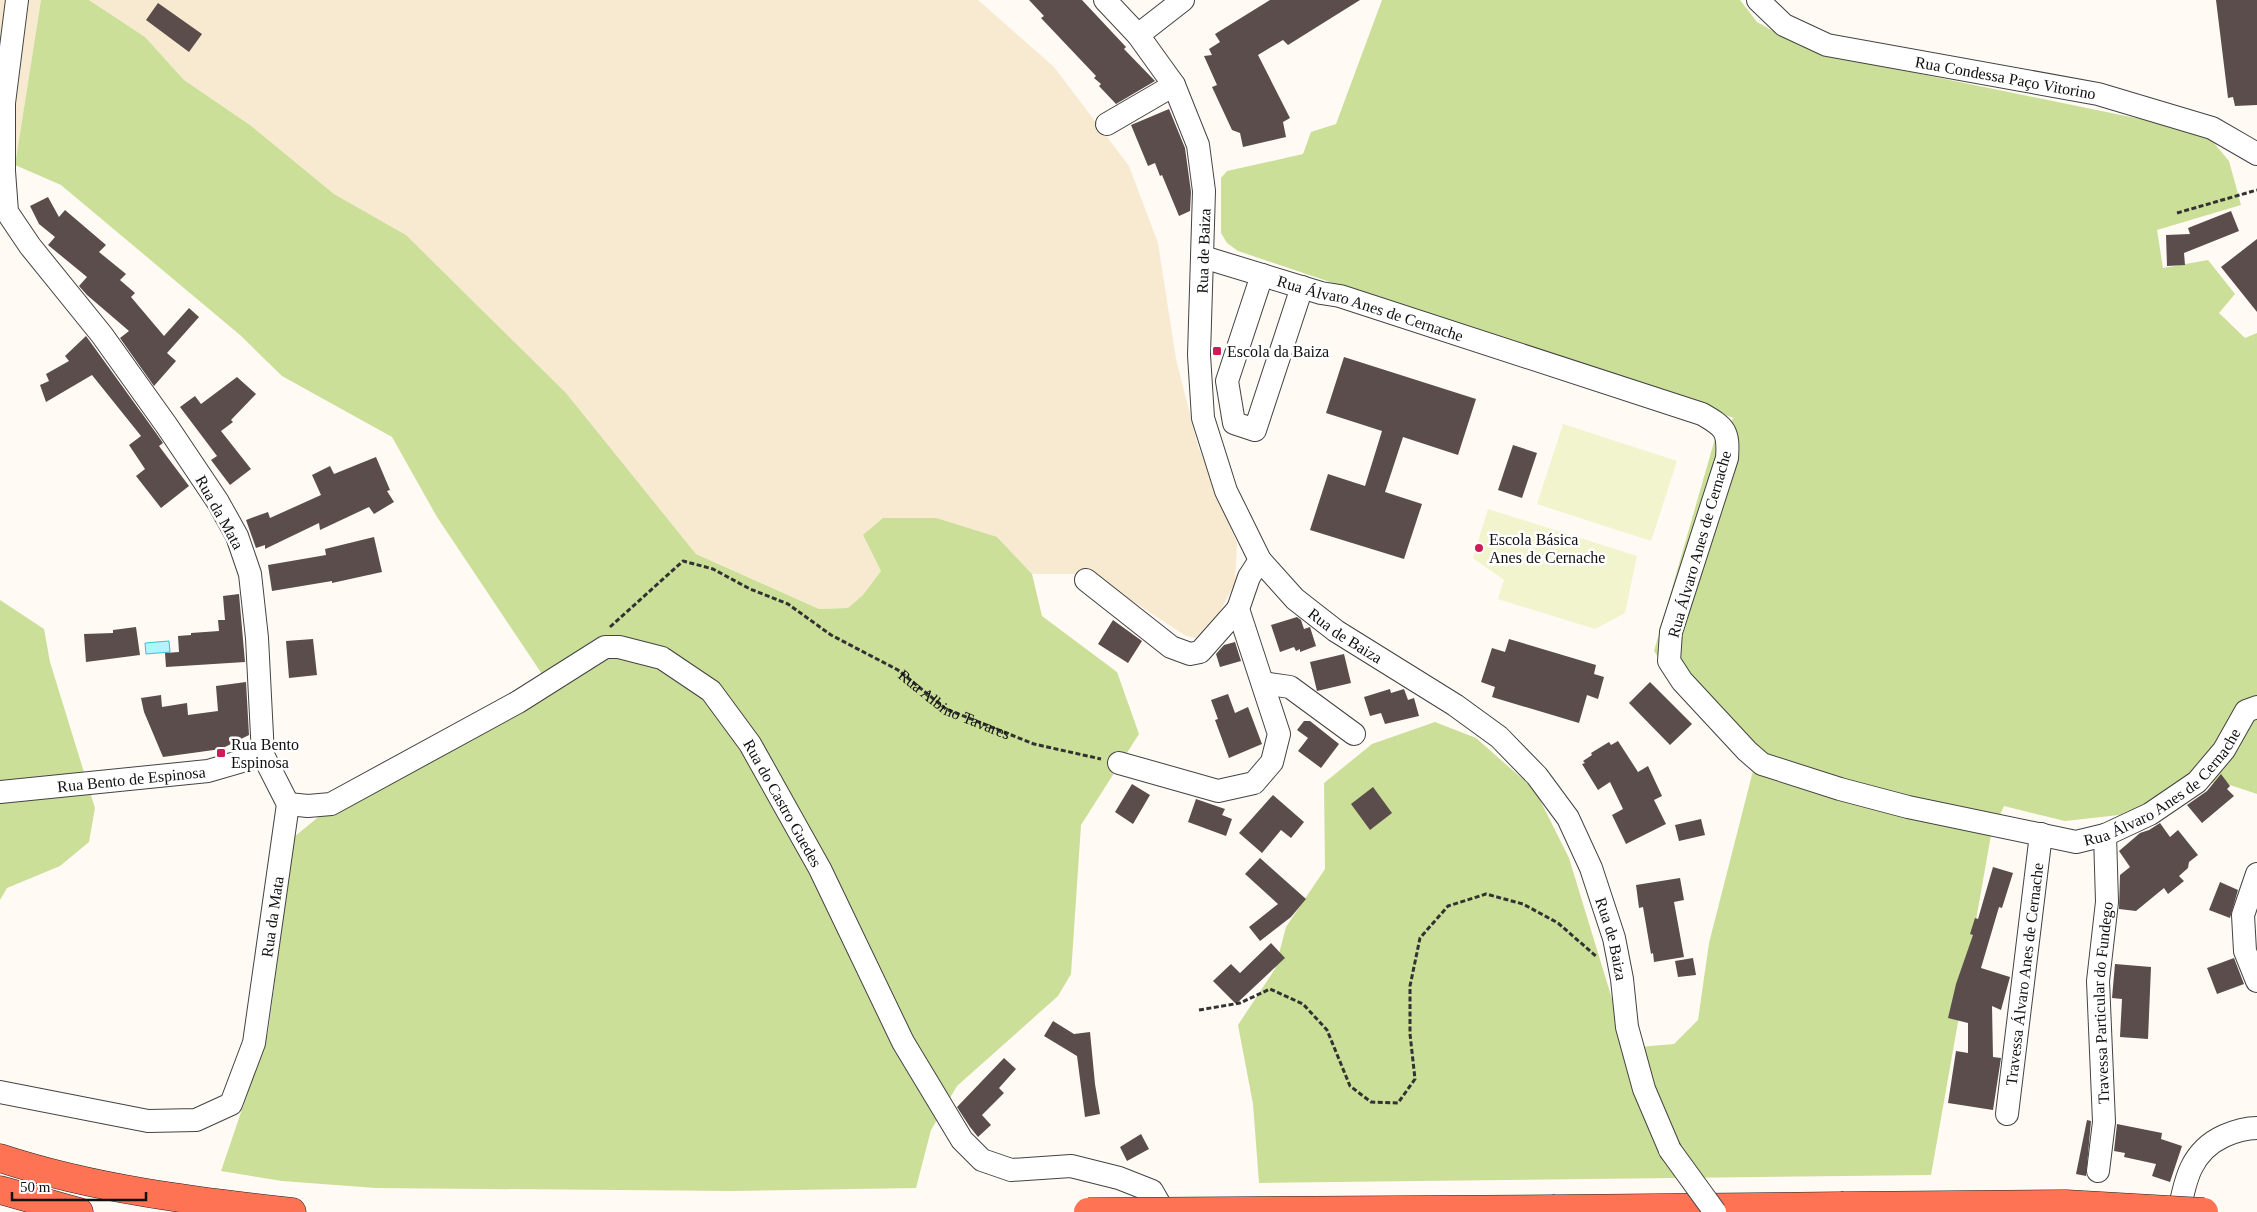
<svg xmlns="http://www.w3.org/2000/svg" width="2257" height="1212" font-family="Georgia,serif">
<style>
.farmland{fill:#f8ead1}
.forest{fill:#cbdf98}
.pitch{fill:#f1f4cc}
.water{fill:#b4f3fa;stroke:#36c2d7}
.building{fill:#5a4d4c}
.lines{fill:none;stroke-linecap:round;stroke-linejoin:round}
.minor-casing{stroke:#434343;stroke-width:24}
.highway-casing{stroke:#212121;stroke-width:29}
.path{stroke:#323232;stroke-width:3;stroke-dasharray:5 2.5;stroke-linecap:butt}
.minor{stroke:#fff;stroke-width:22}
.highway{stroke:#fd7353;stroke-width:28}
.minor-bridge-casing{stroke:#434343;stroke-width:24;stroke-linecap:butt}
.highway-bridge-casing{stroke:#212121;stroke-width:29;stroke-linecap:butt}
.minor-bridge{stroke:#fff;stroke-width:22}
.highway-bridge{stroke:#fd7353;stroke-width:28}
.poi-dot{fill:#cc1d55;stroke:#fff;stroke-width:2}
.labels{text-anchor:middle;stroke-width:5;stroke-linejoin:round;paint-order:stroke}
.street-label{font-size:16px;fill:#101010;stroke:#fff}
.poi-label{font-size:16px;fill:#101010;stroke:#fff;text-anchor:start}
</style>
<rect width="100%" height="100%" fill="#fffaf4"/>
<path class="farmland" d="M0 0H41L15 165 0 159Z
M89 0H978L1054 67 1129 166 1158 243 1176 359 1198 446 1237 543 1235 583 1218 615 1200 639 1186 636 1091 574H1032L997 537 863 535 881 571 863 595 849 608 819 609 696 554 566 393 406 235 334 194 250 125 184 80 145 37Z"/>
<path class="forest" d="M41 0H89L145 37 184 80 250 125 334 194 406 235 566 393 696 554 819 609 848 608 863 595 881 571 863 535 883 518H936L997 537 1032 574 1042 616 1117 672 1139 734 1081 825 1071 974 1058 996 957 1086 931 1130 916 1188 732 1191 376 1188 282 1181 221 1171 268 1033 294 837 322 814 546 680 437 517 392 437 282 376 240 335 61 185 15 165Z
M1382 0H1740L1757 22 1798 45 1828 55 2165 124 2208 136 2229 161 2241 205 2157 230 2163 268 2208 260 2235 294 2219 313 2245 338 2257 333V794L2227 784 2197 782 2119 815 2065 821 2004 806 1991 835 1931 1175 1259 1183 1253 1104 1238 1025 1275 969 1286 927 1325 869 1324 783 1372 744 1435 722 1476 738 1535 790 1569 858 1627 1048 1674 1044 1698 1020 1709 943 1755 763 1664 666 1654 651 1716 435 1734 418 1238 251 1227 243 1221 233V178L1227 171 1303 154 1311 132 1336 124Z
M0 600 44 629 50 662 95 808 89 842 60 866 7 888 0 900Z"/>
<path class="pitch" d="M1563 424 1677 461 1651 541 1537 504Z
M1488 509 1637 556 1625 613 1595 629 1498 599 1504 580 1473 558Z"/>
<path class="water" d="M169 641 170 652 146 654 145 643Z"/>
<path class="building" d="M1029 0H1082L1126 47 1124 49 1155 81 1116 104 1099 86 1101 84 1094 78 1096 76 1041 18 1044 16Z
M1270 0H1360L1288 45 1283 40 1258 55 1290 118 1283 122 1286 137 1243 147 1240 133 1232 130 1212 87 1217 85 1204 56 1212 55 1209 49 1220 42 1215 34Z
M2216 0H2257V105L2235 106 2233 97 2228 98Z
M158 3 202 34 189 52 146 20Z
M1169 109 1185 148 1191 192 1190 211 1179 216 1162 175 1160 176 1155 163 1148 166 1131 125Z
M48 197 59 217 65 210 106 245 99 252 126 274 120 280 135 293 131 297 164 336 189 308 199 317 167 353 176 361 154 386 120 338 129 331 87 295 79 286 87 277 48 245 55 237 39 224 30 206Z
M2231 211 2239 231 2184 253 2185 265 2167 266 2166 235 2190 234 2188 228Z
M2257 239V312L2221 267Z
M86 336 156 433 163 443 159 446 189 486 161 508 136 476 145 469 129 445 141 436 92 375 46 402 40 385 49 381 46 374 69 361 65 356Z
M1344 357 1476 399 1458 455 1403 437 1385 492 1422 504 1404 559 1310 530 1328 474 1365 486 1382 431 1326 413Z
M237 377 256 394 231 420 233 422 221 431 251 469 230 485 211 460 217 456 180 407 195 396 201 404Z
M1513 445 1537 453 1522 498 1498 490Z
M376 457 390 490 387 491 394 502 374 514 369 507 320 530 319 523 265 549V545L256 548 246 520 268 512 270 518 321 495 312 475 330 466 334 474Z
M374 537 382 572 332 583V581L272 591 268 565 326 555 325 549Z
M239 594 245 662 166 667 165 653 179 652 178 636 191 635V633L219 631 218 620H225L223 596Z
M1297 617 1301 620 1304 629 1310 627 1316 646 1300 652V649L1296 651 1294 647 1280 652 1271 625Z
M1113 620 1142 641 1128 663 1098 644Z
M136 627 140 655 86 662 84 634 113 633V630Z
M313 639 317 675 289 678 286 641Z
M1509 639 1596 665 1594 674 1604 677 1598 699 1587 695 1579 723 1492 697 1495 687 1481 682 1492 648 1505 652Z
M1235 642 1241 661 1220 667 1216 654 1224 645Z
M1344 654 1351 683 1317 691 1310 662Z
M246 682 249 735 221 749 163 757 144 712 141 698 161 695 162 707 187 703 188 715 218 711 216 686Z
M1650 682 1692 724 1670 745 1629 703Z
M1390 689 1391 693 1404 689 1408 700 1414 698 1419 716 1385 724 1381 713 1370 716 1364 697Z
M1228 694 1235 713 1248 707 1262 744 1229 758 1215 720 1218 719 1211 700Z
M1304 721H1310L1339 744 1321 768 1298 751 1308 738 1297 730Z
M1618 741 1638 772 1648 766 1662 796 1654 800 1666 824 1626 844 1612 815 1623 809 1610 782 1598 790 1582 764 1585 763 1583 761 1592 755 1591 753 1609 742 1611 745Z
M2221 774 2230 786 2227 789 2234 796 2202 823 2187 805 2207 791Z
M1132 784 1150 795 1133 824 1115 812Z
M1373 787 1392 813 1370 830 1351 804Z
M1273 795 1304 822 1291 838 1281 830 1262 853 1239 833Z
M1196 799 1225 809 1222 815 1232 819 1226 836 1188 822Z
M1701 819 1705 835 1679 841 1675 825Z
M2160 823 2170 837 2178 830 2198 855 2189 862 2188 868 2179 876 2184 881 2168 894 2164 888 2136 911 2119 909 2120 875 2130 867 2119 851 2140 833 2149 830Z
M1260 858 1306 899 1291 917 1260 941 1249 927 1278 904 1245 874Z
M1993 867 2013 873 2002 908 1999 907 1981 968 2010 977 2001 1010 1992 1006 1993 1057 2001 1058 1993 1110 1948 1103 1956 1051 1968 1053V1023L1948 1018 1956 984 1973 935 1970 934 1975 918 1978 919Z
M1680 878 1684 900 1674 902 1684 957 1654 962 1653 953 1651 954 1643 907 1639 908 1636 885Z
M2220 882 2238 890 2230 918 2209 910Z
M1271 943 1285 958 1236 1004 1213 981 1231 964 1240 973Z
M1693 958 1696 975 1678 977 1675 961Z
M2234 958 2244 984 2217 994 2207 968Z
M2115 964 2151 967 2148 1039 2120 1037 2122 999 2112 998Z
M1053 1021 1074 1034 1090 1032 1095 1084 1100 1114 1085 1117 1077 1056 1044 1036Z
M1004 1058 1016 1069 999 1088 1004 1093 982 1115 991 1125 978 1137 970 1127 957 1107Z
M2087 1120 2091 1121 2086 1176 2076 1174Z
M2117 1124 2162 1133 2161 1139 2182 1146 2170 1182 2152 1176 2156 1164 2124 1157 2125 1153 2114 1151Z
M1141 1134 1149 1149 1127 1161 1120 1147Z"/>
<g class="lines">
<g class="minor-casing">
<g id="minor">
<path id="s2" d="M1105 0 1138 35 1174 85 1198 145 1204 191 1199 355 1203 418 1226 491 1260 560 1295 599 1336 631 1455 705 1499 737 1537 776 1568 818 1591 868 1614 938 1622 979 1627 1027 1644 1089 1670 1150"/>
<path id="s3" d="M1758 0 1784 25 1827 45 2098 94 2212 128 2257 154"/>
<path d="M1138 35 1183 0"/>
<path d="M1107 124 1174 85"/>
<path id="s4" d="M1203 257 1321 293 1340 296 1702 414C1725 427 1729 431 1727 458L1671 632 1669 661 1682 681 1747 751 1762 764 1840 789 1908 807 2076 842 2105 835 2150 814 2197 782 2224 750 2246 711 2257 707"/>
<path d="M1262 275 1227 381 1234 423 1255 430 1302 287"/>
<path d="M1086 580 1171 647 1190 654 1200 652 1238 609"/>
<path d="M1263 683 1290 687 1354 734"/>
<path d="M1119 763 1218 791 1254 783 1272 762 1279 734 1238 609 1249 577 1260 560"/>
<path id="s5" d="M0 792 208 771 263 755"/>
<path id="s6" d="M288 804 308 806 331 804 518 702 605 647H619L662 658 711 691 750 744 820 869 903 1042 962 1140 982 1160 1011 1170 1071 1166 1119 1178 1152 1191 1164 1212"/>
<path d="M2257 874 2243 915 2245 951 2257 981"/>
<path id="s7" d="M0 1092 148 1121 196 1120 231 1104 254 1043 288 804 263 755 257 638 250 574 237 536 218 502 167 426 102 335 30 246 7 212 4 171V103L17 0"/>
<path id="s8" d="M2007 1114 2041 834"/>
<path id="s9" d="M2098 1171 2104 1122 2098 981 2107 902 2105 835"/>
<path d="M2179 1212C2185 1180 2191 1151 2224 1136 2233 1132 2246 1128 2257 1128"/>
</g>
</g>
<g class="highway-casing">
<path id="highway" d="M0 1158C94 1189 194 1201 292 1212
M0 1190 79 1212
M1555 1209 1841 1206"/>
</g>
<g class="path">
<path d="M2177 213 2257 190"/>
<path id="s1" d="M610 627 683 561 713 569 750 589 788 604 831 635 898 670 946 709 1034 744 1101 759"/>
<path d="M1199 1010 1240 1003 1270 989 1303 1004 1327 1030 1350 1086 1371 1102 1398 1103 1415 1079 1410 1034V986L1420 938 1448 906 1486 894 1523 904 1558 923 1597 957"/>
</g>
<use href="#minor" class="minor"/>
<use href="#highway" class="highway"/>
<g class="minor-bridge-casing">
<path id="minor-bridge" d="M1670 1150 1715 1212"/>
</g>
<g class="highway-bridge-casing">
<path id="highway-bridge" d="M1841 1206 2066 1204 2204 1212
M1088 1212 1555 1209"/>
</g>
<use href="#minor-bridge" class="minor-bridge"/>
<use href="#highway-bridge" class="highway-bridge"/>
</g>
<g class="poi-dot">
<rect x="1212" y="346" width="10" height="10" rx="2.5"/>
<circle cx="1479" cy="548" r="5"/>
<rect x="216" y="748" width="10" height="10" rx="2.5"/>
</g>
<g class="labels">
<g class="street-label">
<text dy="6" stroke="none"><textPath href="#s3" startOffset="265">Rua Condessa Paço Vitorino</textPath></text>
<text transform="translate(1203 251) rotate(-88)" y="6">Rua de Baiza</text>
<text dy="6" stroke="none"><textPath href="#s4" startOffset="175">Rua Álvaro Anes de Cernache</textPath></text>
<text transform="translate(220 512) rotate(61)" y="6">Rua da Mata</text>
<text transform="translate(1699 544) rotate(-74)" y="6">Rua Álvaro Anes de Cernache</text>
<text dy="6" stroke="none"><textPath href="#s2" startOffset="716">Rua de Baiza</textPath></text>
<text dy="6" stroke="none"><textPath href="#s1" startOffset="408">Rua Albino Tavares</textPath></text>
<text dy="6" stroke="none"><textPath href="#s5" startOffset="132">Rua Bento de Espinosa</textPath></text>
<text dy="6" stroke="none"><textPath href="#s4" startOffset="1359">Rua Álvaro Anes de Cernache</textPath></text>
<text dy="6" stroke="none"><textPath href="#s6" startOffset="610">Rua do Castro Guedes</textPath></text>
<text dy="6" stroke="none"><textPath href="#s7" startOffset="430">Rua da Mata</textPath></text>
<text dy="6" stroke="none"><textPath href="#s2" startOffset="1136">Rua de Baiza</textPath></text>
<text dy="6" stroke="none"><textPath href="#s8" startOffset="141">Travessa Álvaro Anes de Cernache</textPath></text>
<text dy="6" stroke="none"><textPath href="#s9" startOffset="169">Travessa Particular do Fundego</textPath></text>
</g>
<g class="poi-label">
<text x="1227" y="357">Escola da Baiza</text>
<text x="1489" y="545">Escola Básica<tspan x="1489" dy="18">Anes de Cernache</tspan></text>
<text x="231" y="750">Rua Bento<tspan x="231" dy="18">Espinosa</tspan></text>
</g>
</g>
<path d="M12 1192v8h134v-8" fill="none" stroke="#101010" stroke-width="2.5"/>
<text x="20" y="1192" font-size="15" fill="#101010" stroke="#ffffff" stroke-width="4" paint-order="stroke">50 m</text>
</svg>
